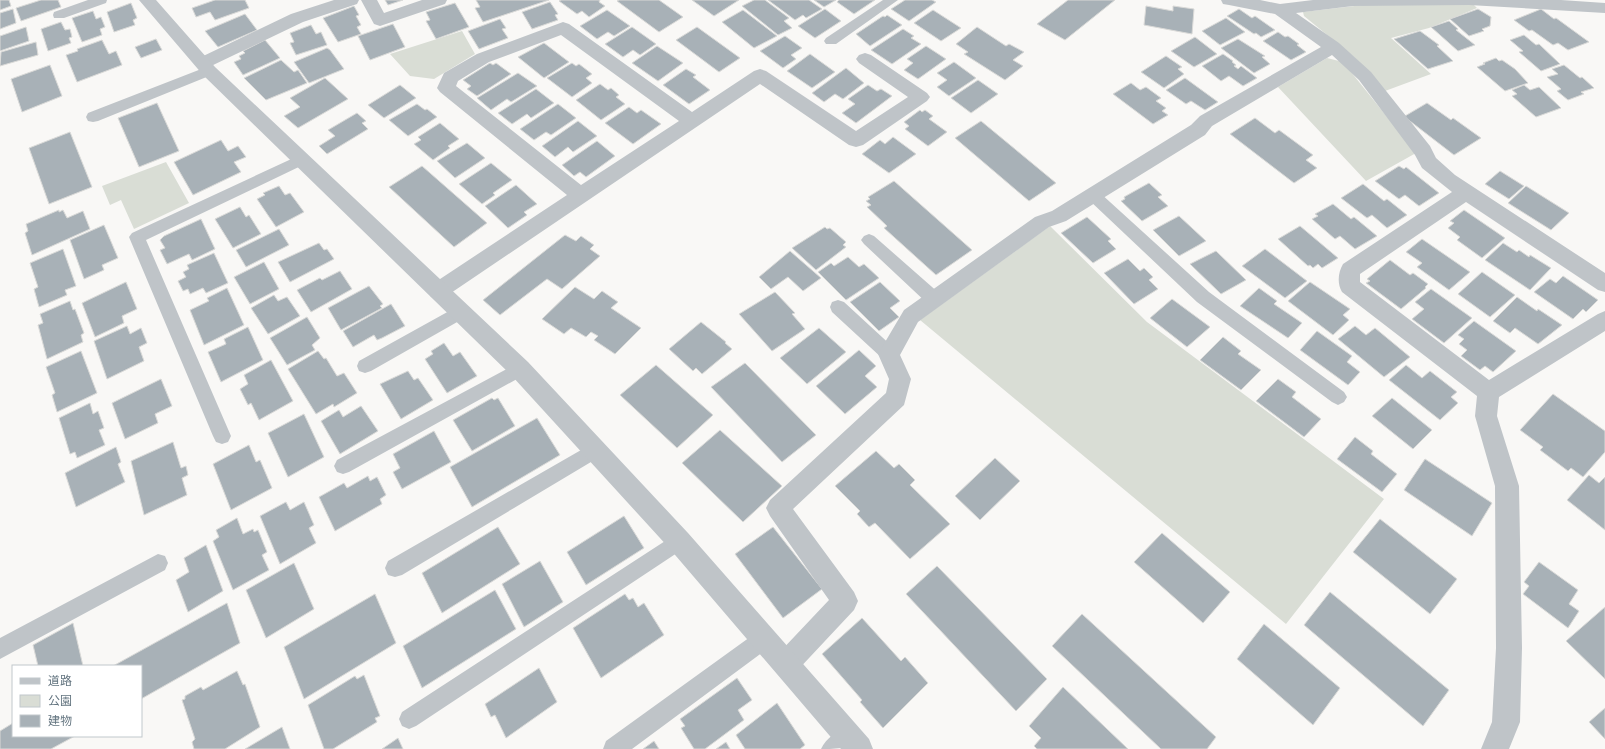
<svg xmlns="http://www.w3.org/2000/svg" width="1605" height="749" font-family="Figtree,'Noto Sans JP',sans-serif">
<style>
.green{fill:#d9ddd5}
.building{fill:#a8b1b7;stroke:#dadad8}
.lines{fill:none;stroke-linecap:round;stroke-linejoin:round}
.service{fill:#bfc4c8;fill-rule:evenodd}
.minor{fill:#bfc4c8;fill-rule:evenodd}
.tertiary{fill:#bfc4c8;fill-rule:evenodd}
</style>
<rect width="100%" height="100%" fill="#f9f8f6"/>
<path class="green" d="M1473 4 1477 8 1429 28 1391 38 1431 74 1385 91 1354 57 1304 16 1303 12 1363 5Z
M462 31 475 54 434 79 410 76 390 54Z
M1327 58 1343 62 1416 153 1366 181 1278 87Z
M166 162 189 203 134 229 121 200 110 205 102 186Z
M1050 226 1147 322 1384 499 1286 624 920 320Z"/>
<path class="building" d="M0 0H9L11 6 0 10Z
M41 0H58L61 7 21 21 16 8Z
M215 0H245L249 8 215 20 210 12 196 17 192 8Z
M385 0H403L388 5Z
M476 0H549L483 22 475 8 480 7Z
M561 0H600L599 2 605 6 589 17 582 11 577 14 559 1Z
M619 0H659L683 17 659 32 617 1Z
M692 0H739L714 16Z
M754 0H765L789 18 784 21 792 28 778 35 742 6Z
M768 0H809L822 9 806 18 803 15 795 20Z
M814 0H836L824 7Z
M839 0H875L854 14 837 2Z
M905 0H932L936 2 909 21 891 9Z
M1068 0H1115L1065 40 1037 24Z
M550 2 558 14 555 15 558 20 532 29 522 12Z
M131 3 137 18 133 20 135 25 114 32 107 12Z
M455 3 469 27 436 39 426 21 430 20 426 12Z
M354 6 359 15 356 16 361 25 357 27 361 34 338 42 323 18Z
M1146 6 1173 11V6L1194 9 1192 34 1144 25Z
M13 9 16 23 0 29V13Z
M825 9 841 21 815 38 798 26Z
M1239 9 1252 18 1255 16 1275 30 1261 37 1256 33 1254 34 1227 16Z
M1478 9 1491 17 1490 26 1482 29 1484 31 1469 36 1450 19Z
M1541 9 1554 19 1556 18 1589 42 1568 50 1558 43 1553 45 1532 30 1529 31 1514 20Z
M607 10 630 26 614 36 608 32 597 39 580 26Z
M743 10 777 36 754 48 722 22Z
M933 10 961 28 941 41 914 23Z
M93 11 96 19 101 17 105 27 100 29 102 35 82 42 72 18Z
M245 14 257 30 218 47 205 31Z
M887 15 902 25 870 46 856 34 883 16 885 17Z
M1226 18 1245 32 1220 45 1202 31Z
M500 19 506 28 502 29 508 38 479 49 468 31Z
M1449 21 1458 29 1456 30 1475 45 1458 51 1431 27Z
M61 22 65 30 70 29 72 37 69 38 71 43 48 51 41 29Z
M393 24 405 47 370 60 358 36Z
M311 25 316 34 321 32 327 45 296 55 290 43 294 42 290 33Z
M26 27 29 41 0 51V36Z
M632 27 656 44 640 55 633 50 623 57 605 44Z
M697 27 740 58 719 72 676 40Z
M977 27 1006 46 1009 44 1024 52 1013 60 1023 66 1005 80 964 54 968 52 956 44Z
M903 29 914 36 911 38 921 44 892 64 871 50Z
M1420 31 1439 45 1437 46 1453 61 1428 69 1394 39Z
M1278 32 1285 37 1288 36 1299 44 1297 45 1306 52 1291 60 1263 41Z
M1524 35 1536 45 1539 44 1560 64 1541 71 1519 52 1523 51 1510 40Z
M785 36 802 48 791 55 796 59 783 68 760 51Z
M1195 37 1217 54 1194 67 1171 51Z
M156 39 162 50 141 58 135 47Z
M1238 39 1265 56 1262 57 1270 64 1254 73 1221 48Z
M102 40 109 54 116 51 122 65 77 82 66 55 78 51 77 49Z
M265 40 280 58 243 75 234 62 241 59 239 56 245 53 243 51Z
M36 42 38 55 0 66 1 52Z
M544 43 569 62 544 78 518 57Z
M657 46 683 63 658 81 632 63Z
M926 46 946 59 918 79 904 70 913 63 907 59Z
M327 48 330 50 344 69 309 83 294 62Z
M810 54 835 72 812 88 787 71Z
M1223 54 1233 61 1232 62 1236 65 1234 66 1238 69 1241 66 1257 78 1243 86 1229 76 1221 81 1202 66Z
M1166 56 1182 67 1178 69 1184 74 1164 88 1141 72Z
M1496 58 1499 61 1502 60 1515 69 1528 83 1505 91 1477 67 1485 64 1483 63Z
M281 60 294 72 298 70 307 83 266 100 244 78Z
M954 62 976 78 949 96 937 87 947 80 937 73Z
M490 63 493 65 496 63 511 74 477 96 467 89 471 86 463 80Z
M572 63 576 66 579 64 592 74 586 78 592 83 572 97 547 78Z
M50 65 62 96 22 112 11 79Z
M1564 65 1580 78 1582 77 1594 88 1581 92 1584 94 1568 100 1557 91 1561 89 1547 77 1558 74 1552 69Z
M846 68 864 83 843 99 835 94 824 102 812 93Z
M686 69 696 75 693 77 710 90 689 104 663 85Z
M518 73 537 86 511 102 507 99 491 110 477 98Z
M325 78 348 99 298 128 284 116 300 107 290 98Z
M1185 78 1218 102 1205 110 1191 101 1186 104 1166 90Z
M978 80 998 94 971 113 951 98Z
M1131 83 1140 90 1146 87 1161 98 1156 101 1166 108 1162 111 1168 115 1153 124 1113 94Z
M600 84 608 90 611 88 619 95 616 97 625 104 601 120 576 100Z
M400 85 416 98 384 118 368 105Z
M868 85 877 91 881 89 892 96 856 123 842 113 855 104 848 99Z
M1524 85 1530 90 1539 87 1561 108 1536 117 1512 96 1517 94 1512 90Z
M536 89 554 103 531 118 527 114 512 124 498 113Z
M157 103 179 151 139 167 118 118Z
M1427 103 1451 120 1453 118 1481 138 1454 155 1406 118 1405 116Z
M417 104 425 110 427 109 437 117 408 136 389 120Z
M558 104 576 118 551 135 546 132 534 140 520 129Z
M629 107 637 113 641 110 661 124 633 144 605 123Z
M920 110 922 112 925 110 933 116 929 119 947 132 928 146 905 129 909 126 904 122Z
M357 113 366 121 362 123 368 129 327 154 319 146 335 136 328 130Z
M1255 118 1275 133 1279 130 1313 155 1306 160 1317 168 1294 183 1230 134Z
M578 121 597 136 573 152 568 147 555 157 542 146Z
M981 121 1056 183 1029 201 955 138Z
M440 123 459 139 448 146 450 148 433 160 414 144 421 140 418 137Z
M70 132 92 187 49 204 29 148Z
M893 137 916 154 889 173 862 154 880 140 885 144Z
M221 140 228 151 238 146 246 157 234 162 241 172 193 195 174 162Z
M597 141 615 156 586 177 580 172 574 176 562 165Z
M467 143 485 158 455 178 437 161Z
M491 163 512 180 493 193 495 195 482 204 459 184Z
M422 166 487 223 454 247 389 187Z
M1399 166 1404 169 1406 167 1439 193 1419 206 1405 195 1399 199 1375 181Z
M1500 171 1524 186 1509 199 1485 184Z
M894 181 972 250 936 275 884 228 887 226 867 207 871 205 866 201 870 199 868 197Z
M1149 183 1162 195 1158 197 1168 206 1142 221 1121 201 1125 199 1124 197Z
M1363 184 1384 201 1387 199 1407 215 1387 228 1372 215 1367 218 1341 198Z
M516 185 537 204 524 212 527 215 508 228 485 206Z
M279 186 285 195 290 193 304 212 276 227 257 199 265 195 263 193Z
M1526 186 1569 213 1551 230 1508 203Z
M1333 204 1351 219 1354 217 1377 236 1355 249 1340 236 1335 239 1312 219 1318 216 1315 214Z
M240 207 246 217 249 215 261 234 233 248 215 219Z
M59 210V212L63 210 67 218 83 211 90 229 32 255 25 233 28 231 26 224Z
M1464 210 1505 238 1482 258 1457 240 1460 237 1448 228 1454 223 1450 221Z
M1179 216 1206 241 1179 256 1153 230Z
M1087 217 1111 239 1108 241 1116 249 1093 263 1061 233Z
M201 219 215 249 192 260 189 254 167 264 160 250 165 248 160 240 164 236Z
M104 225 118 258 102 265 104 270 84 279 70 240Z
M1300 226 1338 258 1322 268 1318 264 1313 268 1310 265 1308 266 1278 239Z
M825 227 827 229 830 228 846 242 843 245 846 247 816 270 792 248Z
M279 229 289 245 246 267 236 250Z
M565 235 576 241 581 236 594 245 590 249 600 256 562 289 547 279 500 315 483 300Z
M1422 239 1470 272 1449 290 1417 267 1422 263 1406 252Z
M319 243 324 250 327 249 334 259 290 282 278 262Z
M1503 243 1517 252 1519 250 1529 257 1530 255 1551 268 1530 290 1485 260Z
M63 249 76 286 65 290 67 295 39 307 34 289 38 287 30 263Z
M1265 249 1307 281 1285 298 1242 266Z
M790 251 821 278 803 291 788 277 771 289 759 277Z
M1216 251 1246 280 1221 294 1190 264Z
M214 253 228 283 206 293 203 288 190 294 188 289 183 291 178 281 186 277 183 272 189 269 187 265Z
M848 257 859 267 864 264 879 278 846 300 818 272 831 263 834 266Z
M1128 259 1140 271 1144 268 1153 277 1149 280 1158 289 1134 304 1104 273Z
M1390 260 1410 275 1413 273 1428 284 1425 287 1426 288 1401 309 1366 283 1370 281 1367 279Z
M264 262 279 289 250 304 234 277Z
M340 271 352 289 311 312 297 290 320 278 322 280Z
M1482 272 1515 295 1490 317 1458 294Z
M1563 276 1598 300 1586 312 1583 309 1573 319 1534 292 1550 279 1556 283Z
M126 282 137 309 122 316 124 323 95 337 82 303Z
M880 282 900 301 890 308 899 317 879 331 850 302Z
M1310 282 1350 309 1343 315 1349 320 1333 335 1288 301Z
M369 286 383 304 380 306 382 308 341 330 328 308Z
M575 287 594 299 602 291 618 302 611 308 641 328 615 354 594 340 598 336 591 332 586 337 571 328 564 334 542 319Z
M227 288 244 325 204 345 190 310 209 301 207 298Z
M1259 288 1277 301 1274 304 1302 323 1288 338 1240 306Z
M1431 289 1472 318 1444 343 1412 319 1424 309 1415 302Z
M775 292 795 313 792 314 805 329 772 351 739 314Z
M274 295 278 301 287 297 300 316 268 334 251 308Z
M1517 297 1537 311 1538 309 1562 325 1538 344 1515 328 1510 333 1493 321Z
M1172 299 1210 327 1187 347 1150 318Z
M70 301 73 310 75 309 84 333 81 335 83 342 47 359 38 325 43 323 40 314Z
M391 304 405 326 382 338 377 340 374 335 353 347 343 331Z
M307 317 320 338 312 345 315 350 287 365 270 338Z
M1474 321 1516 351 1493 372 1485 366 1480 370 1461 356 1467 350 1459 344 1464 339 1458 335Z
M701 322 726 342 725 343 732 349 702 374 696 368 693 371 669 349Z
M127 326 130 334 141 328 147 343 139 347 144 361 107 379 94 341Z
M1355 326 1366 335 1375 328 1410 357 1384 377 1338 339Z
M248 327 263 360 221 382 208 352 226 344 224 339Z
M819 328 846 352 807 384 780 358Z
M1317 331 1352 356 1347 362 1360 372 1348 385 1300 350Z
M1223 337 1241 351 1238 354 1261 370 1241 390 1200 360Z
M444 343 453 356 460 352 477 376 447 393 425 359 433 354 431 351Z
M859 350 876 366 865 376 877 387 845 414 816 386Z
M81 351 97 393 57 412 52 395 55 393 46 367Z
M318 351 324 359 326 358 337 376 344 373 357 393 334 407 333 404 316 414 288 369Z
M271 360 293 401 259 420 251 403 248 405 240 389 248 384 244 375Z
M745 363 816 435 782 462 711 387Z
M656 365 713 415 677 448 620 395Z
M1406 365 1422 378 1430 371 1457 392 1451 397 1458 403 1440 420 1389 380Z
M408 371 414 380 418 378 433 400 401 419 380 384Z
M161 379 172 406 155 414 158 423 125 439 112 403Z
M1278 379 1296 392 1292 397 1321 419 1304 437 1256 401Z
M1553 394 1605 431V452L1583 477 1571 468 1568 471 1540 450 1543 447 1520 430Z
M492 398 494 400 498 398 515 426 472 451 453 420Z
M1392 398 1432 430 1413 449 1372 416Z
M90 403 93 414 98 411 104 428 99 430 105 445 77 458 75 452 70 454 59 418Z
M361 406 378 431 340 454 321 421 339 410 343 417Z
M304 414 324 457 288 477 268 433Z
M537 418 560 455 472 507 450 467Z
M720 430 782 486 743 522 682 463Z
M434 431 451 462 402 489 393 472 400 468 393 454Z
M1355 437 1373 451 1371 454 1397 474 1382 492 1337 459Z
M173 442 181 468 186 466 188 475 182 478 187 495 144 515 131 461Z
M249 445 256 462 260 460 272 488 231 510 213 464Z
M116 447 121 462 118 464 125 482 76 507 65 473Z
M876 451 894 468 899 464 915 480 910 485 950 524 910 559 875 523 869 527 857 514 860 511 835 486Z
M995 458 1020 481 980 520 955 496Z
M1425 459 1492 503 1472 536 1404 490Z
M1589 475 1599 483 1605 477V530L1567 500Z
M368 476 370 481 377 477 386 495 380 499 382 504 335 531 319 497 344 483 347 488Z
M286 502 290 510 304 502 314 525 309 528 316 543 280 564 260 516Z
M624 516 644 548 586 585 567 552Z
M237 518 243 534 253 529 254 532 258 530 267 552 262 555 269 570 233 590 213 541 219 537 216 530Z
M1380 519 1457 579 1430 614 1353 552Z
M498 527 520 564 442 613 422 573Z
M773 527 822 589 783 618 735 554Z
M1162 533 1230 592 1203 623 1134 562Z
M206 545 223 591 188 612 176 580 189 572 184 558Z
M540 561 563 602 524 627 502 584Z
M1539 562 1578 590 1569 604 1579 611 1568 628 1523 594 1529 586 1524 582Z
M294 563 314 609 266 638 246 590Z
M937 566 1047 679 1016 711 906 594Z
M495 590 516 629 422 688 403 646Z
M1330 592 1449 690 1423 726 1304 625Z
M375 594 396 643 304 699 284 647Z
M625 594 629 600 633 598 638 607 644 603 664 635 601 678 573 628Z
M227 603 240 643 141 699V666H113Z
M1605 607V679L1566 641Z
M1082 614 1216 737 1207 749H1161L1052 646Z
M862 618 901 661 905 657 928 683 883 728 860 702 862 700 822 654Z
M73 623 83 666H38L33 645Z
M1264 624 1340 688 1313 725 1237 659Z
M539 668 557 702 506 738 495 715 491 717 485 704Z
M237 671 243 685 245 684 260 727 225 749H194L192 742 195 739 182 700 185 699V696L201 687 203 690Z
M364 675 380 716 375 718 377 722 333 749H324L308 705 355 676 357 679Z
M737 678 752 700 738 710 744 720 705 749H694L681 728 685 726 680 719Z
M1063 687 1128 749H1037L1034 746 1041 738 1029 726Z
M777 703 805 745 800 749H745L736 735Z
M1605 708V739L1589 722Z
M13 723V736H75L51 749H0V731Z
M282 727 290 749H245Z
M398 738 403 749H382Z
M654 741 659 749H643Z
M726 742 730 749H716Z"/>
<g class="lines">
<path class="service" d="M88 0H107L106 3 64 18H54L53 15 54 12Z
M883 0H898L836 44H826L824 41 826 38Z
M209 66 214 68 216 71 214 74 98 121 93 122 88 121 86 117 88 113Z
M300 155 305 156 307 160 305 164 146 240 231 436 228 442 222 444 216 442 213 436 129 237 132 233Z
M1094 190 1099 192 1209 292 1344 392 1347 397 1344 402 1338 405 1332 402 1197 302 1089 200 1087 196 1089 192Z
M869 234 874 236 940 294 942 299 940 304 934 306 928 304 864 244 861 240 864 236Z
M838 300 844 302 895 349 897 354 895 359 889 361 883 359 832 312 830 307 832 302Z
M460 305 466 307 468 312 466 317 371 371 365 373 359 371 357 366 359 361Z
M520 362 526 364 528 369 526 374 349 472 343 474 337 472 334 466 337 460Z
M595 442 601 444 604 450 601 456 402 575 395 577 388 575 385 568 388 561Z
M679 532 686 535 688 541 686 547 416 726 409 729 402 726 399 719 402 712Z
M158 554 165 556 168 563 165 570 0 659V638Z
M764 629 771 632 774 639 771 646 632 749H603L606 741 757 632Z
M849 725 856 729 860 736C853 749 837 749 821 749 826 738 838 730 849 725Z"/>
<path class="minor" d="M334 0H359L357 4 303 22 209 67 203 69 197 67 194 63 197 59 291 14Z
M361 0H377L384 13 422 0H447L445 4 380 26 374 24Z
M1221 0H1260L1280 4 1313 0H1561L1605 3V13L1469 5 1353 6 1296 13 1339 43 1371 72 1430 146 1436 158 1455 175 1605 273V292L1598 290 1466 202 1360 274V282L1489 380 1598 314 1605 311V331L1499 397 1497 416 1519 486 1522 648 1520 722 1509 749H1481L1492 722 1496 648 1495 486 1475 416 1477 396 1342 292C1337 283 1338 273 1343 264L1452 192 1422 168 1415 155 1359 80 1332 55 1212 126 1205 135 1066 221 1049 227 918 322 900 355 911 379 904 405 793 509 854 592 858 601 854 610 795 673 786 677 777 673 773 664 777 655 829 600 770 516 766 508 770 500 886 393 889 379 878 354 904 310 1035 217 1052 211 1191 125 1200 116 1321 47 1275 14 1229 5 1223 4Z
M563 22 569 24 692 112 754 71 760 69 766 71 856 131 908 97 859 63 856 59 859 55 865 53 871 55 927 93 930 97 927 101 863 145 856 147 849 145 760 84 445 297 438 299 431 297 428 291 431 285 567 195 440 92 437 88 444 73 477 54ZM561 35 679 121 581 185 456 86 458 81 489 62Z"/>
<path class="tertiary" d="M139 0H156L215 67 528 362 688 533 869 739 873 749H841L670 549 512 376 203 75Z"/>
</g>
<rect x="12" y="665" width="130" height="72" fill="#ffffff" stroke="#c1c8cc"/>
<rect x="20" y="678" width="20" height="6" fill="#bfc4c8" stroke="#c1c8cc"/>
<text x="48" y="685" font-size="12" fill="#647580">道路</text>
<rect x="20" y="695" width="20" height="12" fill="#d9ddd5" stroke="#c1c8cc"/>
<text x="48" y="705" font-size="12" fill="#647580">公園</text>
<rect x="20" y="715" width="20" height="12" fill="#a8b1b7" stroke="#c1c8cc"/>
<text x="48" y="725" font-size="12" fill="#647580">建物</text>
</svg>
